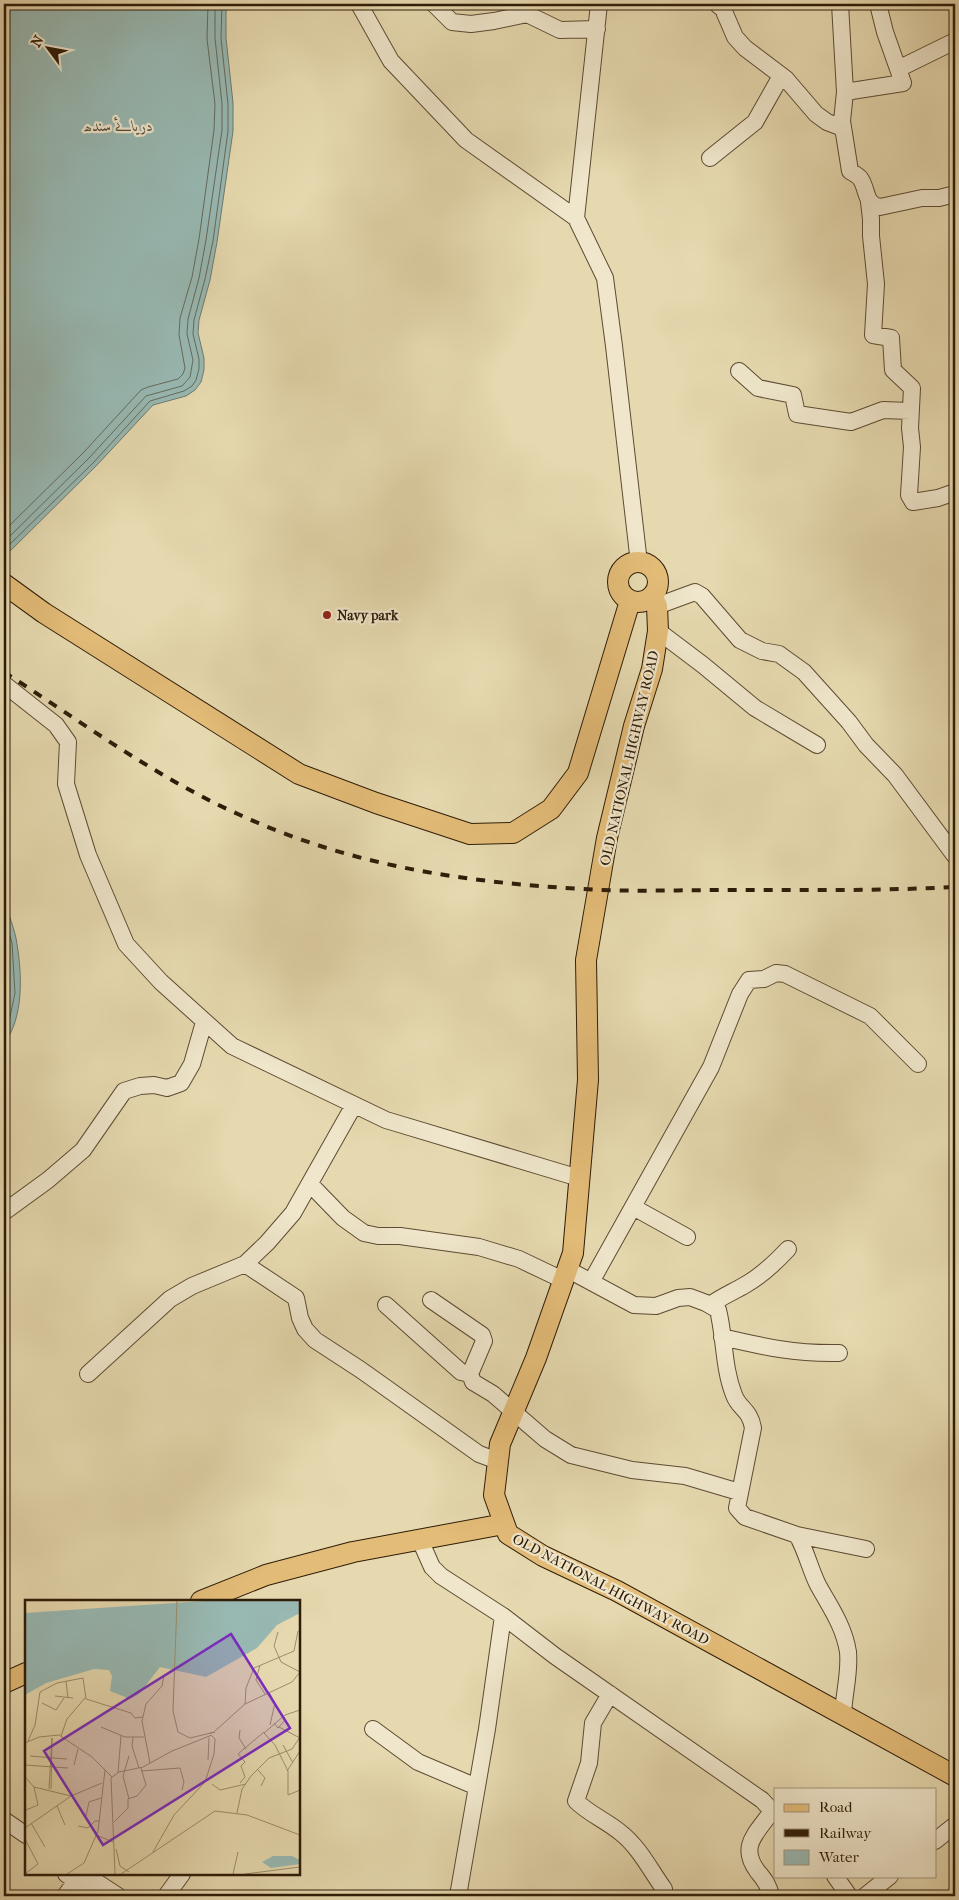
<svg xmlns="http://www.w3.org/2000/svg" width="959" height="1900" font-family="'IM FELL French Canon',Amiri,serif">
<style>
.water{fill:#98b9b3;stroke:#6e7a6f}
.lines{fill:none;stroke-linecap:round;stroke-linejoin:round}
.shore{stroke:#646a5e;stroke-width:1}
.minor-casing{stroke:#5d4b32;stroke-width:18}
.major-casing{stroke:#2f1c08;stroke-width:22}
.minor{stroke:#efe6cb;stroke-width:16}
.major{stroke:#e3bc78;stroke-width:20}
.rail{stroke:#2f1c08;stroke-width:4;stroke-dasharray:9 9;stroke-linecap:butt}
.poi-dot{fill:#8f2418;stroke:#efe6cb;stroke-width:2}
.labels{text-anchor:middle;stroke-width:4.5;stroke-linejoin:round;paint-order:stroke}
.poi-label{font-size:14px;font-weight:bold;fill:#2f1c08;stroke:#efe6cb;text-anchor:start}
.street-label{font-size:14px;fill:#2f1c08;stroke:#efe6cb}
.water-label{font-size:15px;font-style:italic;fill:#4e4b3b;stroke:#efe6cb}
.inset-road{fill:none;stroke:#9d8d6c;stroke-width:1}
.view{fill:#7b2cbf;fill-opacity:0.15;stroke:#7b2cbf;stroke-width:2.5}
.inset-edge{fill:none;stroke:#2f1c08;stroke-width:2.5}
</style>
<rect width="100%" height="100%" fill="#e6d9af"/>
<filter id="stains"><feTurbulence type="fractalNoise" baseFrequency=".004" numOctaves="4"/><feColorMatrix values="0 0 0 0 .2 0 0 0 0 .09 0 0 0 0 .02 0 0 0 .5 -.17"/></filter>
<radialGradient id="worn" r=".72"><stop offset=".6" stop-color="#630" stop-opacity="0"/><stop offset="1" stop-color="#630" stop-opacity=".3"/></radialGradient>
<path class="water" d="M4 4H226V38L233 103V131L217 242 210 280 199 320 198 333 204 358V370L201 382 195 390 186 396 153 405 97 465 4 557Z
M4 899C8 914 15 929 17 944 22 975 24 1017 4 1044Z"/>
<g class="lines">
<path class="shore" d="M4 531 84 452 141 390 148 387 178 379 183 374 185 368 179 335 180 318 192 277 199 239 214 130 215 104 207 39 208 4
M4 542 89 458 146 396 182 386 190 377 193 360 187 334 188 319 199 278 206 240 222 130V104L215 38V4
M4 550 94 462 150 401 184 391 192 386 196 380 199 369V359L193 334 194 320 205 279 213 241 228 131V104L221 38 222 4
M4 916 12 943 15 993 7 1031 4 1036
M4 937 6 945 9 992 4 1018"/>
<g class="minor-casing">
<path id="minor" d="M359 4 391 61 466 140 576 218 605 278 614 346 639 563
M434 4 452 22 471 24 494 21 527 14 560 30 597 29
M717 4 723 9 735 37 745 48 786 79 816 114 827 122 843 128
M840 4 845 92 842 121 850 171C853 173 857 175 860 178 868 189 864 204 880 207L922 198H939L955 194
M898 69 955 41
M845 92 903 83 885 32 878 4
M710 158 755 122 781 76
M869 202 871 219V236L876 284 873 335 891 338 893 370 912 388 910 428 912 447 909 495 913 502 938 498 955 492
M576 218 599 4
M739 371 758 388 793 395 797 414 851 422 883 410 910 411
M657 606 695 592 702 596 740 640 762 651 779 654 804 672 849 722 866 745 895 775 955 856
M658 631 703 665 755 708 817 745
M4 684 56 725 68 742 66 784 88 855 126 944 161 982 232 1046 386 1120 579 1178
M310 1184 343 1218 364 1233 378 1236H400L479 1247 519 1259 563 1280
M633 1207 687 1237
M4 1212 48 1180 83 1150 124 1091 140 1086 154 1085 167 1088 181 1083 192 1064 204 1022
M245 1264 296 1298 300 1318 305 1329 315 1340 361 1370 479 1454 498 1461
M567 1269 634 1305 656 1306 678 1298 690 1297 706 1303 718 1310C725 1338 723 1367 734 1395 739 1409 750 1409 753 1428L737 1508 745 1517 797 1535C806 1550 810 1569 818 1585 830 1607 844 1626 848 1652 850 1673 844 1693 843 1714
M591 1282 711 1067 740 994 749 980 764 979 776 973 785 974 870 1016 918 1064
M431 1300 482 1335 484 1341 470 1374 473 1382 493 1394 545 1439 571 1455 632 1470 685 1476 739 1492
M386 1305 461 1372 470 1374
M710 1305C721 1297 733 1292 745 1285 761 1276 775 1263 788 1249
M722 1337C764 1347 796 1354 839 1353
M88 1374 170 1299 192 1286 245 1264 267 1243 293 1213 354 1105
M797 1535 866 1549
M420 1540 432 1567 441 1576 503 1616 555 1656 762 1800 775 1814
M610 1694 593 1723 589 1763 576 1801C589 1814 607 1821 621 1833 639 1847 651 1871 664 1889
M373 1729 418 1762 477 1787
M4 1820 26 1835
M935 1841 955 1825
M66 1874 99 1896
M835 1876 849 1896
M92 1879 118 1896
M65 1896 76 1881 83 1875
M166 1896 182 1874
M458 1896 487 1729 503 1616
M771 1896C769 1886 765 1880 758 1872 738 1846 757 1833 772 1811
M865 1896 890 1876"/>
</g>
<g class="major-casing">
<path id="major" d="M618 582a20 20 0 1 1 40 0a20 20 0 1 1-40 0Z
M4 584 44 613 299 774 376 803 470 834 513 833 551 809 578 773 630 601
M652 596 657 606 658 631 652 669 634 726 607 838 586 960 588 1080 573 1253 536 1358 500 1444 494 1495 508 1534 543 1556 617 1591 955 1776
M201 1601 266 1575 353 1552 504 1524
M4 1683 26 1673"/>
</g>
<use href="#minor" class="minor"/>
<use href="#major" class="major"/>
<path class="rail" d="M4 672C80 721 157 778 240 815 352 866 462 882 583 889 629 892 677 890 724 890 801 890 878 891 955 887"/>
</g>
<circle class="poi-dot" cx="327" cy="615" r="5"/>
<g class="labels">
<g class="poi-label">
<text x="337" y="620">Navy park</text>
</g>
<g class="street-label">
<text transform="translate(629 758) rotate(-77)" y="5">OLD NATIONAL HIGHWAY ROAD</text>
<text transform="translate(611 1589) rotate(28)" y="5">OLD NATIONAL HIGHWAY ROAD</text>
</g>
<g class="water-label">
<text x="118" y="131">دریائے سندھ</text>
</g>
</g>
<g transform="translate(25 1600)">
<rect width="275" height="275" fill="#e6d9af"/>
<path d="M179 1H275V13L252 25 232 48 181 77 135 67 114 94 105 99 85 91 87 76 84 70 69 69 21 83 0 95V13ZM248 256H267L275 260V264L246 268 237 262Z" fill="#98b9b3"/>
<path class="inset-road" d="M152 1 148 111 153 132 165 138 190 132 185 133M253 32 249 46 256 62 275 72M235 65 231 80 240 94M41 81 43 98M244 92 250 103 245 125M30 96 48 98M17 103 31 110 39 98M220 104 267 82 275 72M275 110 260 115 239 133 250 145 263 171V195L275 190M249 123 253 128 260 120 258 116M76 127 100 137H119M254 127 275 138M215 130 214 138 221 149M190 131 220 104 221 88 229 68 269 51 273 31M36 136 42 119 60 98M108 137 107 146 114 168M3 141 10 125 15 92 32 83 58 78 61 99 106 113 110 118 118 117M0 143 14 137 34 135 67 157 87 177M258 145 268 163M5 156 42 159M104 156 98 176 104 199M183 160 184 138M125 163 117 121 121 104 137 86 139 75M0 165 43 168M49 165 53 149M232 169 240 178 236 186M116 171 155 168 159 182 157 190M262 171 275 151M93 173 96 136M0 177 9 187 46 196M215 183 220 177 216 166 220 162 213 154 239 132M187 184 195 190 221 184M24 189 27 138 26 189M32 206 40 225M1 210 13 205 9 187M212 213 217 189 226 176 244 158 267 149 275 137M61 216 64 202 76 198M89 222 103 208V199L112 196 121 185 116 168M6 223 20 247M53 226 63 228 70 221H75M0 228 46 196 77 183M71 235 88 242M0 239 13 264 0 274M91 249 95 266 104 272M128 252 149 215 180 182 189 154 190 139 187 136M42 274 59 263 73 231 80 170M90 274 86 178 94 172 118 167 147 151 187 135M96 274 190 211 222 215 275 235M208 274 213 252M220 274 275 267"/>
<path class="view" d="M206 34 265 128 78 245 19 151Z"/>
<rect width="275" height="275" class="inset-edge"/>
</g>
<rect width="959" height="1900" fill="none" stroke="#e6d9af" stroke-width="20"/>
<rect x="5" y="5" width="949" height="1890" fill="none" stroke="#2f1c08" stroke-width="2.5"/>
<rect x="10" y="10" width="939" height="1880" fill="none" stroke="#2f1c08"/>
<rect x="774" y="1788" width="162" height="90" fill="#efe6cb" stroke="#a2957d"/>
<rect x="784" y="1804" width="25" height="8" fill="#e3bc78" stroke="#a2957d"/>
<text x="819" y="1812" font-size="15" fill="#2f1c08">Road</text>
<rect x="784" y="1829" width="25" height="8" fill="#2f1c08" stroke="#a2957d"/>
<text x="819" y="1838" font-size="15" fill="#2f1c08">Railway</text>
<rect x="784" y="1850" width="25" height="15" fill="#98b9b3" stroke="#a2957d"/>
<text x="819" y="1862" font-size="15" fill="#2f1c08">Water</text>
<g transform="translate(48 48) rotate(302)" stroke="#efe6cb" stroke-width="4" paint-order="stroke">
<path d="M0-4L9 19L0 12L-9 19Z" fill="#2f1c08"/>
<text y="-8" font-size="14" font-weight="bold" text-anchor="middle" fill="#2f1c08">N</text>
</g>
<rect width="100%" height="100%" filter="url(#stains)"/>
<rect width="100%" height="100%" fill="url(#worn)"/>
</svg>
